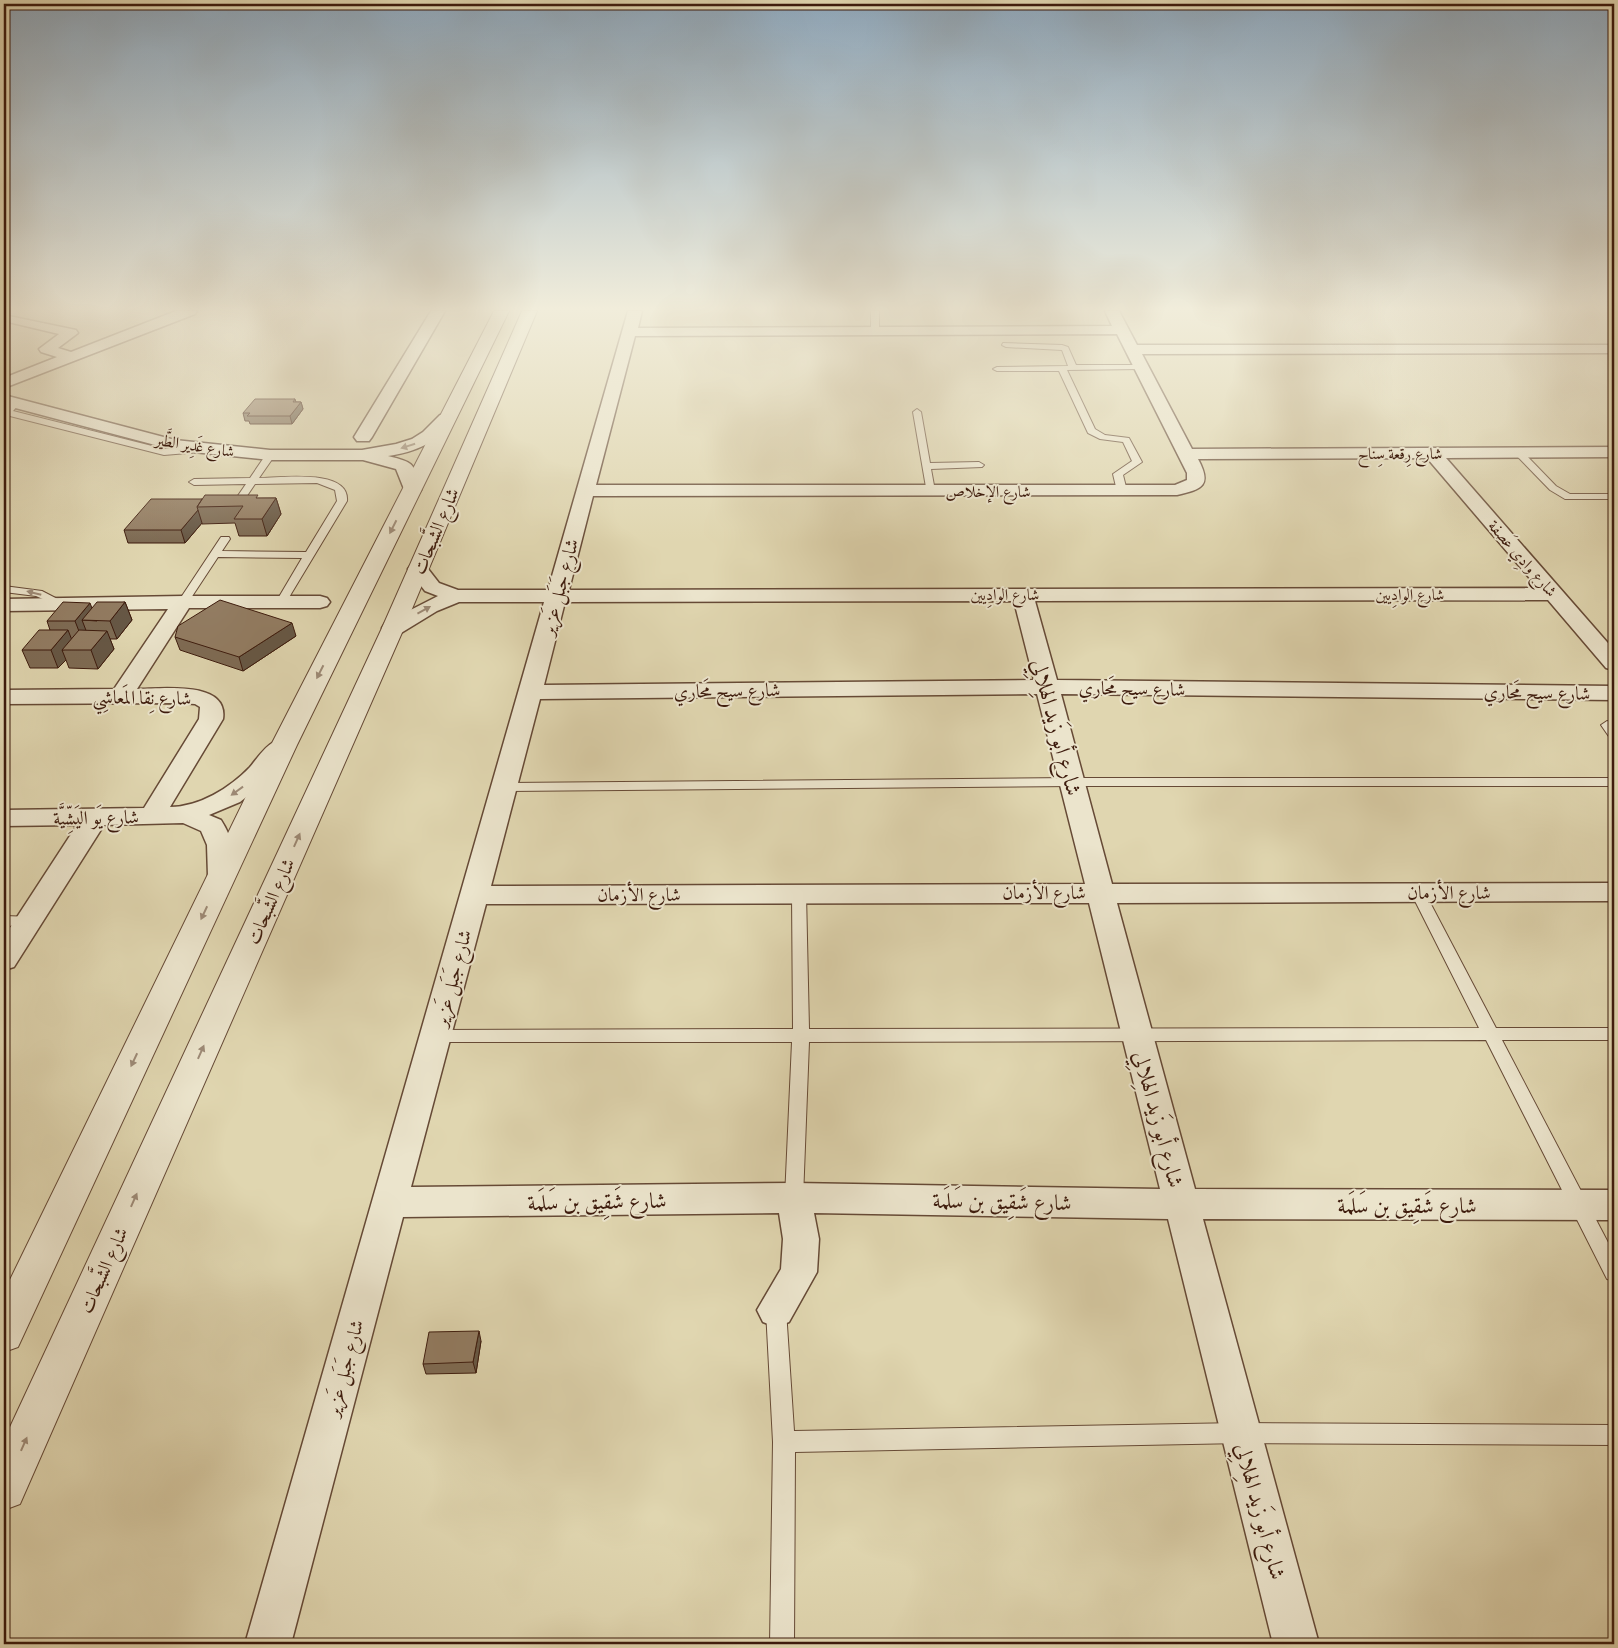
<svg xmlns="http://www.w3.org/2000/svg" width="1618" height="1648" font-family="'IM FELL DW Pica',Amiri,serif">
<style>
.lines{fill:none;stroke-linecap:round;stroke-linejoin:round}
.service-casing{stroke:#664a36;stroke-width:2}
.minor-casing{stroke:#664a36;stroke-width:3}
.tertiary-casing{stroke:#664a36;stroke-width:2}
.service{fill:#ebe4cc;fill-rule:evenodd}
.minor{fill:#ebe4cc;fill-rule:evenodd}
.tertiary{fill:#ebe4cc;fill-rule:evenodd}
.wall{fill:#7e6b54;stroke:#3d1b0d}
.shaded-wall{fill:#665745;stroke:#3d1b0d}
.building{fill:#927c62;stroke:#3d1b0d}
.oneway{fill:#9d8a76}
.labels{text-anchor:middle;stroke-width:4;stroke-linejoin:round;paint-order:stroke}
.far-street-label{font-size:16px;fill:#3d1b0d;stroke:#ebe4cc}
.street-label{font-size:19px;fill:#3d1b0d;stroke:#ebe4cc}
.near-street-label{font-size:22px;fill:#3d1b0d;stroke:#ebe4cc}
</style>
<rect width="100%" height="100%" fill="#e0d6b0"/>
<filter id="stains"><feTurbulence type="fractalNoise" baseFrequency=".004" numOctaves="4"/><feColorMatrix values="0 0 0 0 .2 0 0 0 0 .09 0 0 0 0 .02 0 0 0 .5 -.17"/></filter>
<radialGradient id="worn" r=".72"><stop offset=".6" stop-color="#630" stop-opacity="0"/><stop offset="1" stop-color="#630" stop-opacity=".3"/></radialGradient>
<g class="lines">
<g class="service-casing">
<path id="service" d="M871 311H879V331L875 333 871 331Z
M1003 343 1062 345 1068 347 1076 365H1144V369H1141L1067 370 1095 429 1105 435 1129 438 1142 462 1123 475 1127 491 1125 493 1122 494 1117 491 1113 474 1132 461 1123 442 1100 439 1088 433 1059 371H997L993 369 997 367 1068 366 1062 350 1006 347 1002 345Z
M16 400 20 403 13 411 164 449 199 446 204 449 199 452 164 455 6 415V408Z
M917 409 921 412 930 463 979 462 984 465 982 467 931 469 935 491 930 494 927 493 913 412Z
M1519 450 1522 451 1556 486 1570 494H1612L1614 495V499H1565L1550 490 1516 455 1514 453Z
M270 452 275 455 259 478C280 478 350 468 347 501L285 604H277L276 602 302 558 218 557 187 604H179L178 602 221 537H229L230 539 222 551 306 552 337 501 335 490 317 483 255 484 236 512 233 513 228 510 246 484 194 485 189 482 194 479 250 478 267 453Z
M4 586 42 591 69 605 63 608 36 596 4 592Z
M1607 721 1611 722 1614 726V739L1610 738 1601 725Z
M1072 778H1614V786H1072L504 791 497 787 504 783Z
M1417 886 1422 888 1424 891 1496 1028H1614V1040H1502L1614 1254V1281L1607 1279 1486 1040 809 1042 803 1198 801 1203 794 1206 787 1203 785 1198 792 1042H436L430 1040 428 1036 430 1032 436 1030 793 1029 792 893 794 890H804L806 893 809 1029 1479 1028 1410 891 1412 888Z
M4 916 34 917 36 921 34 925 4 926Z
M776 1301 783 1304 786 1310 794 1431 1241 1423 1614 1425V1445L1241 1443 795 1452 794 1644H770L773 1442 766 1310 769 1304Z"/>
</g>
<g class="minor-casing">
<path id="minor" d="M176 311H197L195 314 4 388V378L57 357 41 352 39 349 59 334 4 321V315L76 330 78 333 58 348 71 352Z
M431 311H445L372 437 369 441H357L354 437Z
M628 311H642L638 328 1112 326 1105 311H1119L1137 345H1614V353L1142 354 1192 449 1614 447V457L1446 458 1614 650V670L1606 668 1548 600 1035 601 1057 680 1614 686V700L1061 694 1112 884 1614 883V901L1117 903 1195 1189 1614 1190V1220L1203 1219 1319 1644H1273L1168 1219 814 1213 819 1239 817 1272 789 1322 776 1327 763 1322 757 1310 781 1269 783 1239 779 1213 403 1217 291 1644H245L544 602H459L437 611 401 633 393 634 385 633 382 628 385 623 438 596 425 591 408 569 411 565 418 563 425 565 439 583 458 590H548ZM1117 334 1187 473V480L1175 485H596L635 336ZM1427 458 1538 588 569 590 593 496 1177 495C1203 489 1212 485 1198 459ZM1014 601 1034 680 544 685 565 602ZM1037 694 1085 884 491 886 540 699ZM1089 903 1160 1189 794 1183 411 1187 486 904Z
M4 395 175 440 270 450H362L396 444 412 439 423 432 440 415H452L454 419C438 443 415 452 388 456 416 463 413 463 421 490L418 494 412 495 406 494 396 469 363 460H270L174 450 4 405Z
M183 596H320L327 598 330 602 327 606 320 608H189L137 689C161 689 229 680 223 719L170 807C199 807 230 788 250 767 256 760 265 746 274 742 280 740 284 741 290 743L293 748 259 787 240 802 209 815 221 820C231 835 242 866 232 882L222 885 212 882 208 876 207 845 201 831 183 823 104 825 14 967 4 970V937L77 825 4 826V810L144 808 199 719 200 707 195 704 180 703 4 704V690L114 689 168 609 4 611V599Z"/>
</g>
<g class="tertiary-casing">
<path id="tertiary" d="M494 311H509L297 745 18 1347 4 1352V1292L271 745Z
M522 311H537L404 628 20 1504 4 1510V1440L382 628Z"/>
</g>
<use href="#service" class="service"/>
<use href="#minor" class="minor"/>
<use href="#tertiary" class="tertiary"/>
</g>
<path class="wall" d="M295 399 296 402H301L303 409 292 424H250L249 421H245L243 413Z
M276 498 281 514 267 536H239L235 523 202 524V523L185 543H128L124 530 202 499Z
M125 602 132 620 117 639H110L114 649 98 669 69 668 66 660 58 668H30L22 650 50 630 47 621 92 608Z
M296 636 243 671 180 650 175 637Z
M481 1341 476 1373 426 1374 423 1364Z"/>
<path class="shaded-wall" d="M301 402 303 409 292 424 290 416Z
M276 498 281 514 267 536 262 519Z
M198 510 202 523 185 543 181 530Z
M125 602 132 620 117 639 110 621Z
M90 603 97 621 82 620 87 633 82 639 75 621Z
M292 623 296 636 243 671 239 657Z
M68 630 75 648 62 650 66 660 58 668 51 650Z
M107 631 114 649 98 669 91 650Z
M479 1331 481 1341 476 1373 473 1362Z"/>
<path class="building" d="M255 399H295L293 402H301L290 416H247L250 413H243Z
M205 495H258L256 498H276L262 519H234L243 506 197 507Z
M151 499H202L197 507 198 510 181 530H124Z
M220 600 292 623 239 657 175 637 178 626Z
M63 602 90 603 75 621H47Z
M97 602H125L110 621 82 620Z
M39 630H68L51 650H22Z
M79 630 107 631 91 650H62Z
M479 1331 473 1362 423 1364 429 1332Z"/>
<defs><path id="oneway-solid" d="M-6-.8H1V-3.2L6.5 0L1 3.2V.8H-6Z" transform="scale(1.25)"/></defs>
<g class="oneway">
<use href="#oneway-solid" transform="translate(408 446) rotate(162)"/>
<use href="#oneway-solid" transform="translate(393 527) rotate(117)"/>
<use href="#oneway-solid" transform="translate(34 593) rotate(-166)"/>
<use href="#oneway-solid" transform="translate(424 610) rotate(-29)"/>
<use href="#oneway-solid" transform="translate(320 672) rotate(117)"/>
<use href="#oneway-solid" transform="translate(237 791) rotate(144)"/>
<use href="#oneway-solid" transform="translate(297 840) rotate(-66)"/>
<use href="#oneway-solid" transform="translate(204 913) rotate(115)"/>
<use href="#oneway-solid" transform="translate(201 1052) rotate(-66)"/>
<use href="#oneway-solid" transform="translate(134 1060) rotate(115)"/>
<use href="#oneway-solid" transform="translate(134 1200) rotate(-66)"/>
<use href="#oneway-solid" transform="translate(24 1444) rotate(-66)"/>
</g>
<linearGradient id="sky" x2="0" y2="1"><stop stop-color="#8fa8bc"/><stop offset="0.57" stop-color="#f1eddb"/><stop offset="1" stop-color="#f1eddb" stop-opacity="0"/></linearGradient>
<rect width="1618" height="542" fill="url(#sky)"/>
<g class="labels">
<g class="far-street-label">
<text transform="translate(195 445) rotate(9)" y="6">شارع غَدِير الطَّير</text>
<text x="1400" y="459">شارع رِقعة سِناح</text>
<text x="988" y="497">شارع الإخلاص</text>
<text transform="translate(1523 558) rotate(49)" y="6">شارع وادِي عَصفة</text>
<text x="1005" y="600">شارع الوادِيين</text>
<text x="1410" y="600">شارع الوادِيين</text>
</g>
<g class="street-label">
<text transform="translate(435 531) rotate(-67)" y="7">شارع الشَّبحات</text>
<text transform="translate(559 587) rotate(-75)" y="7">شارع جَبَل عَزير</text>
<text transform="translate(1132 688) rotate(1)" y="7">شارع سيح مَحاري</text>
<text transform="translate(727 690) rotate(-1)" y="7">شارع سيح مَحاري</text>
<text transform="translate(1537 692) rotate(1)" y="7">شارع سيح مَحاري</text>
<text transform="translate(142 697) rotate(1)" y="7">شارع نِقا المَعاشِي</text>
<text transform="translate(96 817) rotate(-1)" y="7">شارع يَو اليَشِّيَّة</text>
<text x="1044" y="899">شارع الأزمان</text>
<text x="1449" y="899">شارع الأزمان</text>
<text x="639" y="901">شارع الأزمان</text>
<text transform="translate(270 901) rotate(-66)" y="7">شارع الشَّبحات</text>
<text transform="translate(452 978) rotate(-75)" y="7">شارع جَبَل عَزير</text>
<text transform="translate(103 1270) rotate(-66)" y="7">شارع الشَّبحات</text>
<text transform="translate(344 1368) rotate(-75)" y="7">شارع جَبَل عَزير</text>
</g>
<g class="near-street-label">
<text transform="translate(1057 727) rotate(75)" y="8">شارع أبو زَيد الهِلالِي</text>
<text transform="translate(1159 1119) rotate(75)" y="8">شارع أبو زَيد الهِلالِي</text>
<text transform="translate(597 1201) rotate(-1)" y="8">شارع شَقِيق بن سَلَمة</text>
<text transform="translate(1002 1201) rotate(1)" y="8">شارع شَقِيق بن سَلَمة</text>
<text x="1407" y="1213">شارع شَقِيق بن سَلَمة</text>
<text transform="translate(1261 1511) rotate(75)" y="8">شارع أبو زَيد الهِلالِي</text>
</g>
</g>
<rect width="1618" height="1648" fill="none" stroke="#e0d6b0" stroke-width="20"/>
<rect x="5" y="5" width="1608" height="1638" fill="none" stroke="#3d1b0d" stroke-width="2.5"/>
<rect x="10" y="10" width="1598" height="1628" fill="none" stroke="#3d1b0d"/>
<rect width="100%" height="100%" filter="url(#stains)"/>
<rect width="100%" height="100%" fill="url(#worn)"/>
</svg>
